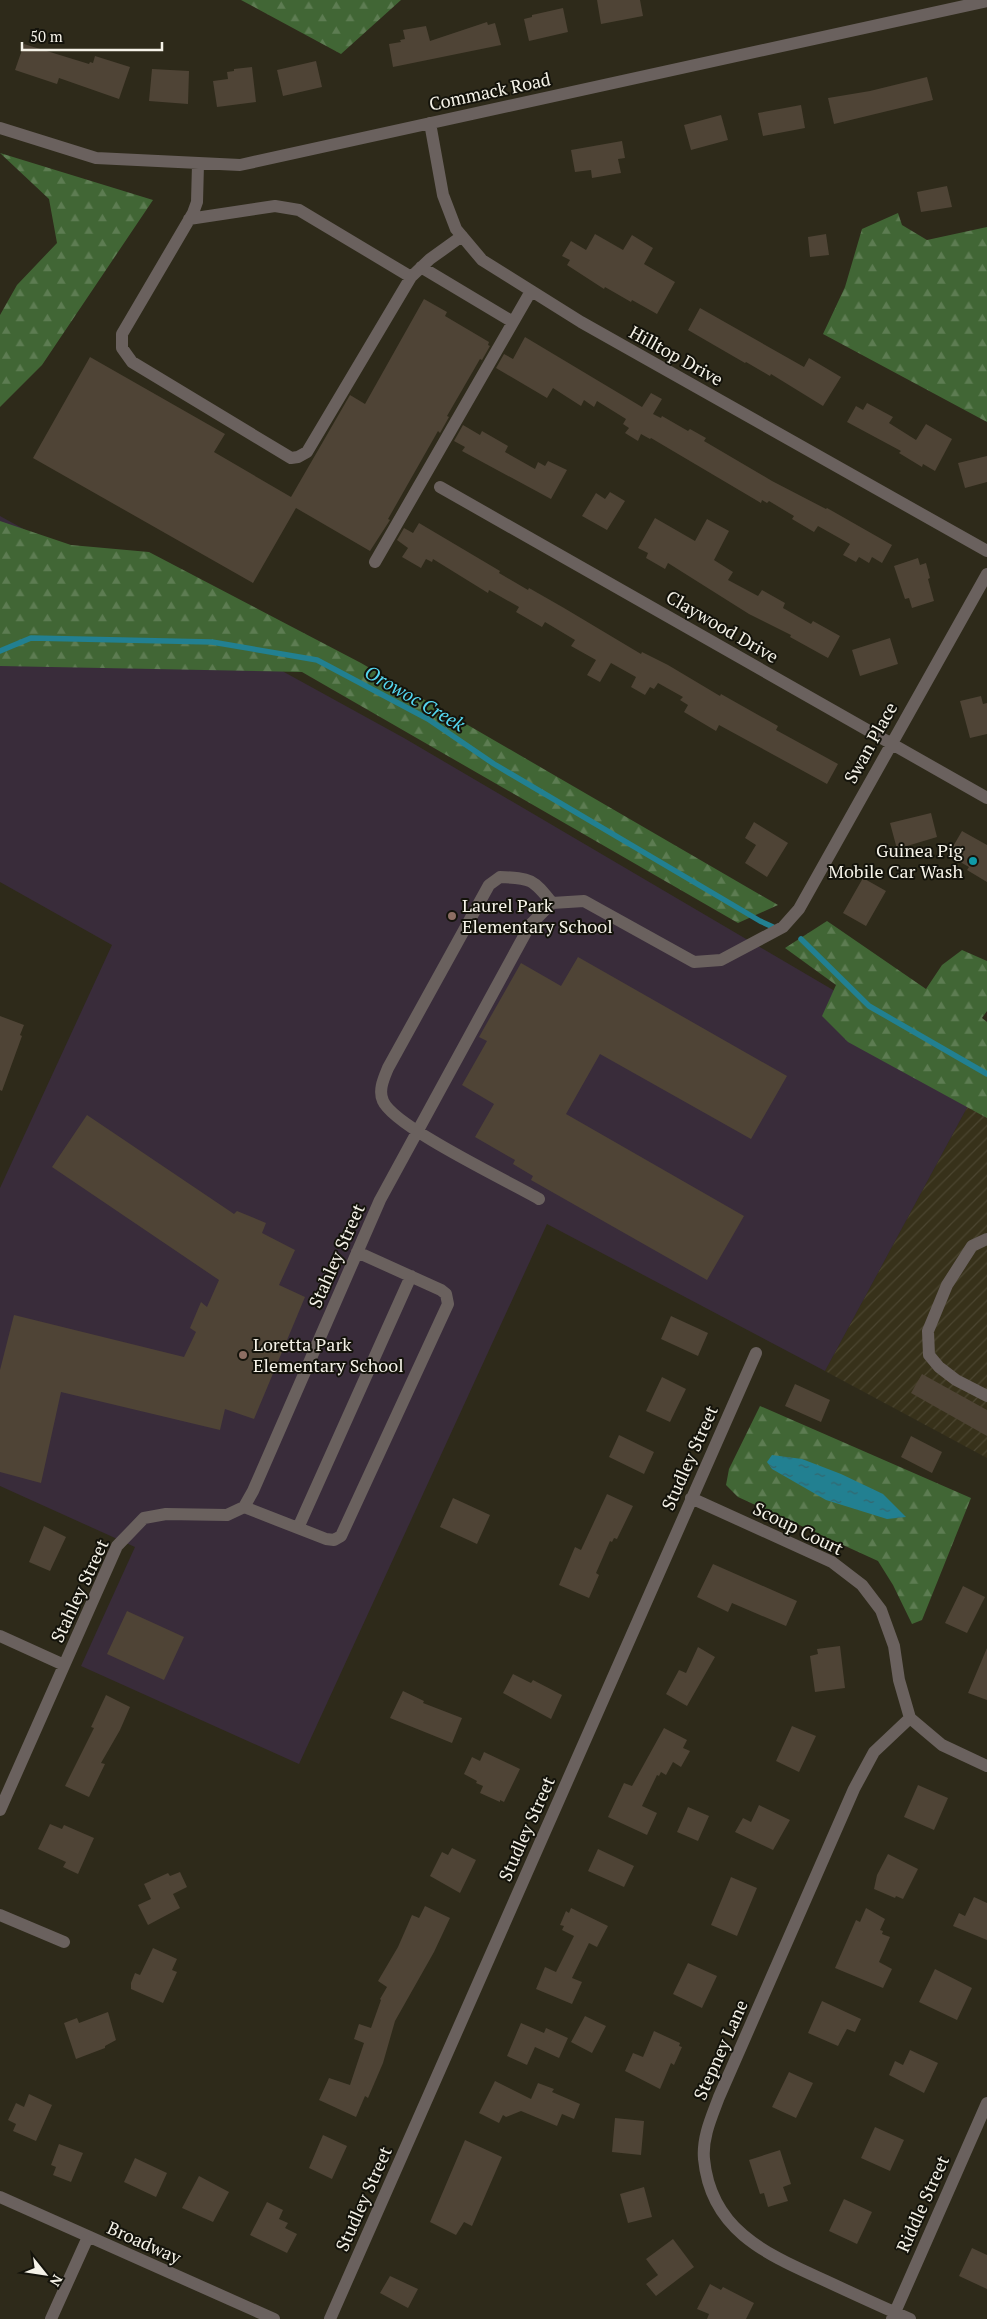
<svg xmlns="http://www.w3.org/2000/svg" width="987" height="2319" font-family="'PT Serif',serif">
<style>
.industrial{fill:url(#industrial-furrows)}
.education{fill:#392c3a}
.forest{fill:url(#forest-firs)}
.water{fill:url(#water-ripples)}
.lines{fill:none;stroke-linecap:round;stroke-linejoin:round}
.stream{stroke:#228091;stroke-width:5.5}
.building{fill:#4f4436}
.minor{stroke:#6a615e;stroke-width:12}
.culture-dot{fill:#0f9aa8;stroke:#14130b;stroke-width:2}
.education-dot{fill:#8d6e63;stroke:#14130b;stroke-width:2}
.labels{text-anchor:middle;stroke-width:4;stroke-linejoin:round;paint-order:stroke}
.street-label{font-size:18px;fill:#f5f2e8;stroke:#14130b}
.poi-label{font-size:18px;fill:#f5f2e8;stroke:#14130b;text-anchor:start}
.water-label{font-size:19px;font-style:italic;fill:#54d6ef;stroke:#14130b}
</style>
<defs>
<pattern id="industrial-furrows" width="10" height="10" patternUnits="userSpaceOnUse" patternTransform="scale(1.25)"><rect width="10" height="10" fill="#37311a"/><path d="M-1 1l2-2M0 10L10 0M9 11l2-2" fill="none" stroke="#4b4530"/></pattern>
<pattern id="forest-firs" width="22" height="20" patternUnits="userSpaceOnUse" patternTransform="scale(1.25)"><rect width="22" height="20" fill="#416635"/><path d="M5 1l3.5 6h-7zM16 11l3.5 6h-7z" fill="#5d7c52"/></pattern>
<pattern id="water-ripples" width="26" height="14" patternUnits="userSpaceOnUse" patternTransform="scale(1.25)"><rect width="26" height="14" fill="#228091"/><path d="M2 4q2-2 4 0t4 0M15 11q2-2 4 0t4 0" fill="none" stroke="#34676f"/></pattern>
</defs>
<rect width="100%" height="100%" fill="#2e2a1a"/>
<path class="industrial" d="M983 1078 987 1080V1458L825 1371Z"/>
<path class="education" d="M0 516 404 738 983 1078 825 1371 547 1224 299 1764 81 1666 135 1547 0 1486V1188L112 945 0 882Z"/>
<path class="forest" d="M241 0H401L341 54Z
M0 153 153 200 42 365 0 407V315L17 285 57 243 49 199Z
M898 213 902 225 927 240 987 227V422L823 334 845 287 862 229Z
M0 521 71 545 149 552 361 663 778 905 738 923 302 672 0 666Z
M827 921 926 989 942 965 962 950 987 961V1011L982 1018 987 1022V1118L848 1042 822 1016 836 985 785 948Z
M760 1406 971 1498 922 1620 912 1624 893 1585 878 1561 738 1497 726 1485 729 1469Z"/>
<path class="water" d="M772 1455 802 1459 841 1474 883 1494 906 1517 887 1519 826 1500 772 1469 767 1462Z"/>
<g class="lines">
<path class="stream" d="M0 651 31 638 212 642 317 660 428 719 494 764 760 921 773 927
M801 939 869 1006 987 1074"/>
</g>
<path class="building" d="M597 0H640L643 16 601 24Z
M563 8 568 32 529 41 524 19 532 17V15Z
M487 22 488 25 495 23 501 45 393 67 389 44 401 42 400 40 405 39 403 30 426 26 430 41Z
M24 44 89 64 90 62 93 63 95 56 130 67 119 99 59 78 57 84 15 70Z
M316 61 322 87 283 96 277 70Z
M252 67 256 102 217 107 213 81 228 79 227 72 234 71V69Z
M152 69 189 71 188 104 149 101Z
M927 77 933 100 834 124 828 98 870 91Z
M801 105 805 128 763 136 758 113Z
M721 115 728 140 691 150 684 125Z
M622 141 625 158 618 159 621 173 592 178 591 170 575 172 571 150Z
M947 186 952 207 921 212 917 192Z
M595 234 623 250 632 235 653 248 644 264 675 282 657 314 632 300 631 302 605 287 604 289 567 265 570 260 562 256 571 241 586 250Z
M826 234 829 255 810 257 808 237Z
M424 299 447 312 445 316 489 342 488 345 490 346 482 360 480 359 447 416 449 417 440 433 438 431 388 519 390 520 370 551 296 508 253 583 33 458 90 357 225 434 214 452 291 497 350 395 365 404Z
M700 308 804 367 809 358 841 377 823 406 771 374 770 376 746 362 745 363 688 330Z
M525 337 642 407 651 393 662 399 653 414 661 418 662 416 688 431 690 429 706 438 704 441 772 481 826 509 827 508 892 545 882 563 872 557 869 563 859 557 856 562 843 555 850 544 818 526 814 532 792 519 794 516 769 501 767 503 762 500 761 503 651 438 650 439 641 434 638 441 625 433 629 428 623 424 626 419 597 401 594 407 584 400 581 406 553 388 547 398 496 368 504 354 513 359Z
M867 403 893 417 889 423 916 440 926 424 952 439 935 471 923 464 922 467 899 453 901 451 847 422 856 406 863 410Z
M463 425 480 435 482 431 508 446 505 452 535 469 538 462 545 466 548 461 567 470 551 499 462 451 465 447 454 441Z
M987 456V482L965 488 958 463Z
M610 492 625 501 607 530 582 516 596 493 605 499Z
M655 518 695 541 707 519 729 531 714 560 733 572 728 580 758 596 762 590 785 603 783 608 811 624 813 621 840 636 828 658 790 637 791 635 749 614 668 563 665 569 646 558 648 553 638 548Z
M419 523 500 571 499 573 528 590 529 588 564 608 641 654 642 652 668 665 720 696 721 694 778 726 776 730 838 764 827 784 719 725 716 731 684 712 688 705 680 700 683 697 658 683 654 689 650 687 645 695 631 687 636 677 611 663 600 682 587 675 596 660 571 646 575 640 545 622 542 627 516 612 519 607 489 590 488 593 433 559 432 562 426 559 421 568 402 557 408 548 397 540 404 528 413 533Z
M918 558 920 565 926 563 930 578 928 579 934 601 912 608 909 598 905 599 894 566Z
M890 638 898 664 860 676 852 650Z
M981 696 983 704 987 703V734L970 738 960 701Z
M931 813 937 837 897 849 890 823Z
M754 822 788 843 767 877 745 863 756 845 745 838Z
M962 831 987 845V882L967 870 969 867 948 855Z
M863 878 886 891 866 926 843 913Z
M578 957 787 1076 751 1139 600 1054 566 1114 744 1216 707 1280 531 1180 533 1176 513 1164 515 1160 475 1137 494 1104 462 1085 487 1041 479 1037 521 963 561 986Z
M0 1016 24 1025 20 1035 22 1036 2 1091 0 1090Z
M87 1115 234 1214 237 1211 266 1223 262 1233 295 1250 279 1285 305 1297 254 1419 225 1409 220 1430 61 1392 41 1483 0 1472V1370L14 1315 184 1357 196 1332 190 1328 201 1302 207 1307 219 1280 52 1167Z
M671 1316 708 1333 698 1356 661 1339Z
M922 1374 987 1410V1436L911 1393Z
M662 1377 686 1389 670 1422 646 1411Z
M795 1384 830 1400 821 1422 785 1406Z
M619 1435 654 1452 644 1474 609 1457Z
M911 1436 942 1452 932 1473 901 1457Z
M607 1494 633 1506 617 1539 614 1538 612 1542 610 1541 596 1573 599 1575 589 1598 559 1585 575 1547 581 1550Z
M453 1498 490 1515 477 1544 440 1527Z
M44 1526 66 1537 50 1571 29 1562Z
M713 1564 797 1601 786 1626 732 1603 728 1612 697 1597Z
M963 1586 985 1597 967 1633 945 1623Z
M127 1611 184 1637 164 1680 107 1654Z
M840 1646 845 1688 815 1692 810 1656 818 1654 817 1649Z
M698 1647 715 1657 687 1706 666 1694 679 1670 686 1673Z
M987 1648V1700L968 1693Z
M513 1674 531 1683 533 1680 562 1695 551 1719 503 1693Z
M403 1691 424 1701 423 1703 462 1718 452 1743 390 1718Z
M106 1695 130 1707 120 1730 101 1763 105 1764 89 1797 65 1786 94 1728 91 1727Z
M792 1726 816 1736 799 1772 776 1761Z
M664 1728 687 1740 683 1748 690 1751 681 1767 673 1762 666 1775 661 1772 659 1776 657 1775 642 1806 657 1813 647 1835 608 1817 624 1783 632 1786Z
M484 1752 520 1769 504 1802 500 1800V1802L480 1793 483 1786 476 1783 477 1781 464 1774 472 1757 480 1761Z
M918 1785 948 1798 934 1830 904 1817Z
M759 1805 790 1820 773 1850 735 1832 743 1818 751 1822Z
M688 1807 709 1816 698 1841 677 1832Z
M50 1824 62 1829 64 1825 94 1838 78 1874 63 1867 66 1862 38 1849Z
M452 1848 476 1860 460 1893 430 1876 442 1852 448 1855Z
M598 1849 634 1866 624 1887 588 1871Z
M888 1854 918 1869 903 1899 896 1896 895 1898 874 1889 877 1875Z
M180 1872 187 1887 173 1894 180 1908 148 1925 138 1905 151 1899 144 1884 168 1873 170 1876Z
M731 1877 757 1888 737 1936 711 1925Z
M974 1897 987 1903V1940L953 1926 959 1913 965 1916Z
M425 1906 450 1918 434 1952 395 2021 383 2063 368 2098 365 2096 356 2117 319 2100 329 2078 350 2085 364 2043 354 2039 359 2024 371 2028 381 2000 380 1999 387 1987 378 1981 398 1947 412 1915 419 1918Z
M571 1908 608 1926 597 1947 589 1943 572 1978 582 1982 572 2004 536 1989 545 1967 556 1972 574 1936 562 1930 564 1926 560 1925 566 1911 569 1913Z
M866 1908 885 1919 880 1930 883 1931 882 1934 890 1937 879 1962 892 1969 883 1988 835 1968 856 1920 860 1922Z
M153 1948 177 1959 172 1970 177 1972 163 2003 131 1989V1983L135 1973 140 1975Z
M688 1963 717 1976 702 2008 673 1994Z
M935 1969 972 1988 957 2020 919 2002Z
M822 2001 861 2019 855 2032 847 2029 838 2046 808 2033Z
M108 2012 116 2040 105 2046V2048L76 2059 64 2023 77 2018 79 2023Z
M585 2016 606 2026 592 2053 571 2042Z
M521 2023 544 2033 546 2028 568 2038 559 2058 535 2047 527 2065 507 2056Z
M654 2031 680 2043 679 2046 682 2047 674 2065 671 2063 660 2089 625 2071 633 2053 643 2057Z
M910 2050 938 2063 924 2093 889 2075 895 2061 903 2065Z
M789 2072 813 2083 796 2118 772 2107Z
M495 2081 531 2099 538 2083 554 2089 552 2092 580 2104 574 2119 562 2114 557 2126 521 2111 506 2117 503 2115 499 2123 479 2113Z
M29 2094 52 2105 36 2141 13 2131 16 2124 8 2120 16 2103 24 2107Z
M615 2118 644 2121 641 2155 612 2152Z
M875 2127 904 2140 890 2171 861 2158Z
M323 2135 347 2146 332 2179 309 2168Z
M465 2140 502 2157 472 2226 464 2222 456 2235 430 2222Z
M59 2144 83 2153 71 2182 53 2175 56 2167 51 2165Z
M780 2150 791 2184 783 2187 788 2201 768 2207 764 2193 760 2194 749 2160Z
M135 2158 167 2173 156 2197 124 2182Z
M199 2176 229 2192 213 2222 182 2208Z
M644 2187 652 2217 628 2223 620 2194Z
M844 2199 872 2212 857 2244 829 2231Z
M267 2202 283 2210 279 2219 288 2223 285 2228 297 2234 287 2253 250 2235Z
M673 2239 694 2267 656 2296 646 2284 658 2275 646 2259Z
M972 2248 987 2255V2289L959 2276Z
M390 2276 418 2289 408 2308 380 2293Z
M710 2284 721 2290 723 2287 754 2303 746 2319H707L709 2314 697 2309Z"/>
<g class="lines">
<path class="minor" d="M430 123 443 195 456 229 482 260 581 322 987 551
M0 128 96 158 240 165 987 1
M198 164 197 202 193 213 122 334V348L132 362 291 458 298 457 307 452 411 277 430 259 462 236
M189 219 275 206 299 210 411 277
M421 267 513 322
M440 487 987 798
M375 562 531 291
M539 1199C510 1182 394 1127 383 1101 378 1090 384 1078 388 1068L489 885 500 877C531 878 533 879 552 903
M987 1239 972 1246 947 1285 928 1331 929 1355 939 1367 956 1380 987 1396
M691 1498 832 1562 862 1585 881 1610 894 1646 899 1680 910 1718 942 1745 987 1766
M244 1507 326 1539 334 1540 341 1536 448 1304 446 1294 441 1290 357 1252
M298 1528 411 1276
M0 1636 64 1665
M0 1810 117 1546 144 1518 166 1514 227 1515 244 1507 253 1491 380 1200 530 925 552 903 584 901 694 962 721 960 783 927 799 909 987 574
M0 1915 64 1942
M0 2197 274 2319
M51 2319 88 2237
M330 2319 756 1353
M892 2319 987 2103
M910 2319C882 2307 854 2294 826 2281 769 2255 711 2232 704 2159 702 2137 712 2116 719 2097L854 1789 874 1752 910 1718"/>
</g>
<circle class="culture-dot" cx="973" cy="861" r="5"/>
<g class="education-dot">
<circle cx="452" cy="916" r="5"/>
<circle cx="243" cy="1355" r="5"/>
</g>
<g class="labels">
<g class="street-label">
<text transform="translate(490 92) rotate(-12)" y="6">Commack Road</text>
<text transform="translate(676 356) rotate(29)" y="6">Hilltop Drive</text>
<text transform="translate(722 627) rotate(30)" y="6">Claywood Drive</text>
<text transform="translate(871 743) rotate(-61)" y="6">Swan Place</text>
<text transform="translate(337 1256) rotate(-66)" y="6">Stahley Street</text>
<text transform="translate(690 1458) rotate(-66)" y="6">Studley Street</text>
<text transform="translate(798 1529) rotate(26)" y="6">Scoup Court</text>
<text transform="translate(80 1591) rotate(-65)" y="6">Stahley Street</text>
<text transform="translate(527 1829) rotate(-66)" y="6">Studley Street</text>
<text transform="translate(721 2050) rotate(-66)" y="6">Stepney Lane</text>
<text transform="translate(364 2199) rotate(-66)" y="6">Studley Street</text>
<text transform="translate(923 2204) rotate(-66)" y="6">Riddle Street</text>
<text transform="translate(144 2243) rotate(24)" y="6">Broadway</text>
</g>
<g class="poi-label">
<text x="963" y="857" text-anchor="end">Guinea Pig<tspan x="963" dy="21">Mobile Car Wash</tspan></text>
<text x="462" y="912">Laurel Park<tspan x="462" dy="21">Elementary School</tspan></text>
<text x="253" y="1351">Loretta Park<tspan x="253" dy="21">Elementary School</tspan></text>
</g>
<g class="water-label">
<text transform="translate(415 698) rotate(30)" y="7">Orowoc Creek</text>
</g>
</g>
<g transform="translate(45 2274) rotate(120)" stroke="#14130b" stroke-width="4" paint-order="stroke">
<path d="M0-4L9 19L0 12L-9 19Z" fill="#f5f2e8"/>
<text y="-8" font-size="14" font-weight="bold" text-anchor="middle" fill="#f5f2e8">N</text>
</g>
<path d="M22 42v8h140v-8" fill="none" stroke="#f5f2e8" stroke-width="2.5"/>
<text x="30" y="42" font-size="15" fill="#f5f2e8" stroke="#14130b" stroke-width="4" paint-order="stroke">50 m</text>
</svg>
